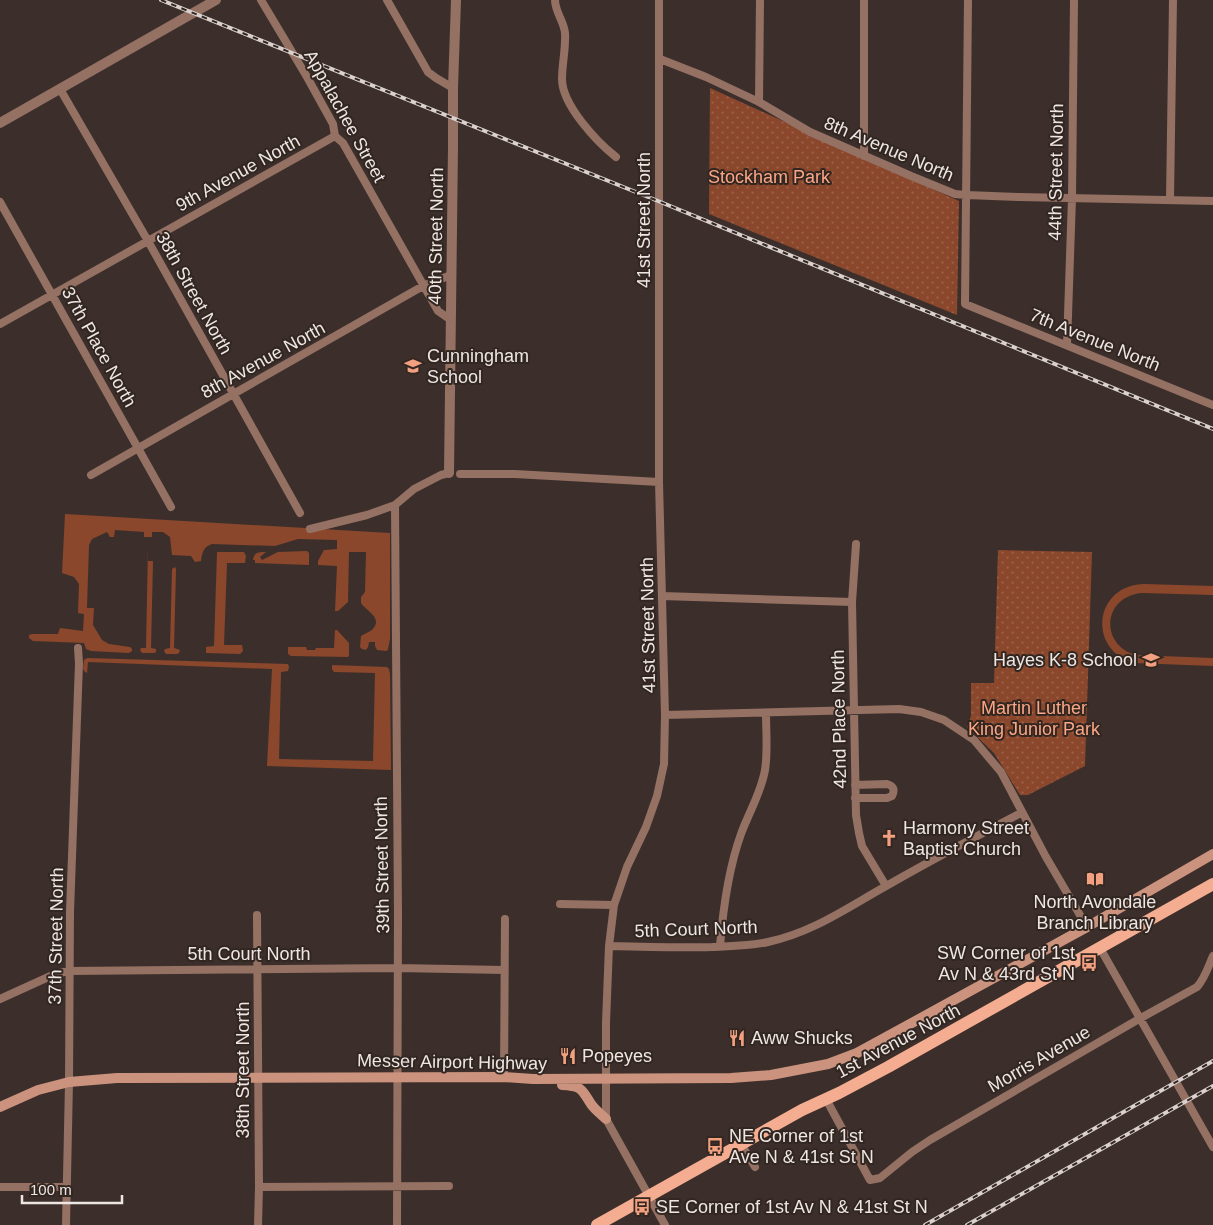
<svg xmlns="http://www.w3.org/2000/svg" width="1213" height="1225" font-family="Arial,sans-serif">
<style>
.green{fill:#8a472c}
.park{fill:url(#park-dots)}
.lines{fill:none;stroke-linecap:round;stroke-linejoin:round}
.minor{stroke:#947163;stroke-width:8}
.tertiary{stroke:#947163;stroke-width:10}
.secondary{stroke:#cb937d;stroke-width:10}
.primary{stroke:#f5ad91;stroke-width:12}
.rail-casing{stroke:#dad1ce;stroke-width:4}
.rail{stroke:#322621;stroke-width:2;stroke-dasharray:5.5;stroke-linecap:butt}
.labels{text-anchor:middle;stroke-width:4;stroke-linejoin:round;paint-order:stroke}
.street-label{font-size:18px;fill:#eee6e3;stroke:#322621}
.park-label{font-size:18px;fill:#fba685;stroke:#322621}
.poi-label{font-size:18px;fill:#eee6e3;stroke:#322621;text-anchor:start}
</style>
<defs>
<pattern id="park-dots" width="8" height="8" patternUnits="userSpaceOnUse" patternTransform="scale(1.25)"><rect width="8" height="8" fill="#8a472c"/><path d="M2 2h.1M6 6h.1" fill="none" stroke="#9b624a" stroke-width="1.8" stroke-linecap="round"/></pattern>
</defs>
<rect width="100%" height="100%" fill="#3c2f2b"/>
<path class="green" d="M65 514 390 533V639L388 649 387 651 377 650 375 646V642H369L368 647 366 650 362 649 360 647 361 636C364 634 369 632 372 630 384 618 366 611 361 603V597L365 592 366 552H349L348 602 338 611H335L337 566 318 565V561L324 550 337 549V540L298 539 275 546 212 544C203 547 202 553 201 561L195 562 191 556 172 555 170 537 163 532H152V537H144V532L115 530 114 537H110L107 532 92 539 89 545 87 608H94L93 625 102 640 109 644 130 647 132 649V651L129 653 91 651 86 649 84 643 33 641 29 638V635L32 634H58L60 628 83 631 84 614 78 613 79 584 74 577 62 573Z
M148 546V561H153L151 648 156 649V652L154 653H142L140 650 141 648H146Z
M307 551 309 553V565L255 563V560H253C254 552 259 552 266 552L260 557 262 560 278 552Z
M217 552H244L246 556 245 563H227L224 645H242L243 651 240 654 206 653V647L214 646Z
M175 567 176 569 174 648 180 650 179 653 177 654H166L164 651 165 649 170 648 172 569Z
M1143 584 1213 586V595L1143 593C1104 595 1098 643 1135 655L1213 658V666L1134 663C1087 650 1094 586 1143 584Z
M335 630H337L349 643V655L348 657 291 656 288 654V647H306L307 650H315L316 648H334Z
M87 658 288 664 289 667 288 671 281 672 279 759 373 761 375 673 334 672 332 669V665L387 667 389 669 390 674 391 770 267 766 272 669 88 662 87 673 85 672 83 669 84 660Z"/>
<path class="park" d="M710 88 959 201 957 315 709 214Z
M998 550 1092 552 1085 766 1028 795H1020L994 753 967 727 971 716V683H994Z"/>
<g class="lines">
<path class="minor" d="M261 0 307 77 333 124 335 136 343 143 438 311 451 320
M387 0 428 72 436 78 453 88
M555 0C555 12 564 21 565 33 566 48 562 64 562 79 562 105 597 142 616 157
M659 0V482L665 715 664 764 657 796 646 827 627 867 614 905 609 946 606 1023V1119L665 1225
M968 0 965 304 1213 405
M660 59 706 77 759 102 810 132 911 176 955 194 966 195 1019 197 1213 201
M60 89 148 241 300 513
M759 102 760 0
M864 156V0
M1170 199 1173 0
M0 202 171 507
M0 324 335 136
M1067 345 1072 198 1074 0
M460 474H515L659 482
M91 475 423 286 451 275
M395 505 398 912 397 1225
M310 529 367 515 395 505 414 489 441 475 449 473
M856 544 852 602 856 815 859 833 862 846 886 886
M662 596 852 602
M665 715 899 709 921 712 944 720 974 740 1001 772 1046 857 1087 927
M855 785 887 784C894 786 895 790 892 796L887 798H855
M560 904 614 905
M257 915 259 1187 258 1225
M609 946C643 947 678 948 712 947 731 946 750 946 768 942 814 932 848 907 888 885 932 860 977 836 1021 813
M720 946C723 909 728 870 741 834 749 812 761 793 765 770 768 751 766 732 766 713
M1100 948 1213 1147
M0 999 55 974 69 971 398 968 504 970
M504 1077 505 919
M826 1099 870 1180 880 1178 912 1152 930 1140 1139 1019 1197 987C1205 978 1208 967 1213 956
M741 1144 755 1167
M0 1187H66
M259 1187 449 1186
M66 1225 69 1082 70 912 79 663 78 648"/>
<path class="tertiary" d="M0 123 216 0
M449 473 453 147V88L456 0"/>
<path class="secondary" d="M562 1085C583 1086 581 1089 591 1104 595 1110 601 1114 606 1119
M0 1107 38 1090 69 1082 117 1078 504 1077 533 1079 731 1078 771 1075 828 1064 857 1053 1087 927 1213 854"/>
<path class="primary" d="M597 1225 802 1110 839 1093 888 1067 1213 884"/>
<g class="rail-casing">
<path id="rail" d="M161 0 658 201 1213 429
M925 1225 1213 1061
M967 1225 1213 1086"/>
</g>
<use href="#rail" class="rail"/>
</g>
<defs>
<g id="school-bare" transform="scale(1.35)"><path d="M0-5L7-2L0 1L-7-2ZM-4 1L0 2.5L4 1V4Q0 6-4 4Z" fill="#f2a080" stroke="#322621" stroke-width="2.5" paint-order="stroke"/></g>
<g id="church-bare" transform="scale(1.35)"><path d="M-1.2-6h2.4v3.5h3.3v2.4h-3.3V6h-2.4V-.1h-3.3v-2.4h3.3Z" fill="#f2a080" stroke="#322621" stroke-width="2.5" paint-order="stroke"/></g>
<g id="library-bare" transform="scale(1.35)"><path d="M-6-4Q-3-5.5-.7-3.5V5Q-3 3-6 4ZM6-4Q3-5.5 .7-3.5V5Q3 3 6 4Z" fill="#f2a080" stroke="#322621" stroke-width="2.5" paint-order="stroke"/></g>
<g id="bus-bare" transform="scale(1.35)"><path d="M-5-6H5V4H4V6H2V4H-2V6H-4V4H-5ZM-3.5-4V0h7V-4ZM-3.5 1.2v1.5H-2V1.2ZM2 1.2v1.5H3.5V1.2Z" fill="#f2a080" stroke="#322621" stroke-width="2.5" paint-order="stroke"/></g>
<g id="restaurant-bare" transform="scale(1.35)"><path d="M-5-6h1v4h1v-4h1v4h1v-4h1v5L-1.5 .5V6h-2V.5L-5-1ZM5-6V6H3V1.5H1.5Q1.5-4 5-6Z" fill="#f2a080" stroke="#322621" stroke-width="2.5" paint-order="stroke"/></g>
</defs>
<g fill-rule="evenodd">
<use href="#school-bare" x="413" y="366"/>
<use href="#school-bare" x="1151" y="660"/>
<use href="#church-bare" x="889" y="838"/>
<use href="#library-bare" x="1095" y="879"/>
<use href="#bus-bare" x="1089" y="963"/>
<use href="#restaurant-bare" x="737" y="1038"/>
<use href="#restaurant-bare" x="568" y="1056"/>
<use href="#bus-bare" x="715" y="1146"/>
<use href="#bus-bare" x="642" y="1207"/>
</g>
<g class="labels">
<g class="street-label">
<text transform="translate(345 116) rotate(61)" y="6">Appalachee Street</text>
<text transform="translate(889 149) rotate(23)" y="6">8th Avenue North</text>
<text transform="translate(1056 172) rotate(-89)" y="6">44th Street North</text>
<text transform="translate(238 173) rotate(-29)" y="6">9th Avenue North</text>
<text transform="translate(644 220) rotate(-90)" y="6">41st Street North</text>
<text transform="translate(436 236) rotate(-89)" y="6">40th Street North</text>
<text transform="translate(194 293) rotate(61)" y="6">38th Street North</text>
<text transform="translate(1095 340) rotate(22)" y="6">7th Avenue North</text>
<text transform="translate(99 347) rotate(61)" y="6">37th Place North</text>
<text transform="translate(263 360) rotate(-29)" y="6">8th Avenue North</text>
<text transform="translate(648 625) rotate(-91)" y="6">41st Street North</text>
<text transform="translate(839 719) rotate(-91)" y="6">42nd Place North</text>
<text transform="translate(382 865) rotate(-91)" y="6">39th Street North</text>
<text transform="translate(696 929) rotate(-2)" y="6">5th Court North</text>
<text transform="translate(56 936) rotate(-89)" y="6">37th Street North</text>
<text x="249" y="960">5th Court North</text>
<text transform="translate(898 1041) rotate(-28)" y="6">1st Avenue North</text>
<text transform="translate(1039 1059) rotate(-30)" y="6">Morris Avenue</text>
<text transform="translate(452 1062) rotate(1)" y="6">Messer Airport Highway</text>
<text transform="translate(243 1070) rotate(-90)" y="6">38th Street North</text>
</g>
<g class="park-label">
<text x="769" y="183">Stockham Park</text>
<text x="1034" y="714">Martin Luther<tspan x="1034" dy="21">King Junior Park</tspan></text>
</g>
<g class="poi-label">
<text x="427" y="362">Cunningham<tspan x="427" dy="21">School</tspan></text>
<text x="1137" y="666" text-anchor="end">Hayes K-8 School</text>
<text x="903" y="834">Harmony Street<tspan x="903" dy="21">Baptist Church</tspan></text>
<text x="1095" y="908" text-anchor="middle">North Avondale<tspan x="1095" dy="21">Branch Library</tspan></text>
<text x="1075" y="959" text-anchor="end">SW Corner of 1st<tspan x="1075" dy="21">Av N &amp; 43rd St N</tspan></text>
<text x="751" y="1044">Aww Shucks</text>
<text x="582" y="1062">Popeyes</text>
<text x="729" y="1142">NE Corner of 1st<tspan x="729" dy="21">Ave N &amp; 41st St N</tspan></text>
<text x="656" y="1213">SE Corner of 1st Av N &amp; 41st St N</text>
</g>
</g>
<path d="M22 1195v8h100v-8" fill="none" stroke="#eee6e3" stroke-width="2.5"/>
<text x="30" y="1195" font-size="15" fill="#eee6e3" stroke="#322621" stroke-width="4" paint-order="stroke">100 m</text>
</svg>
